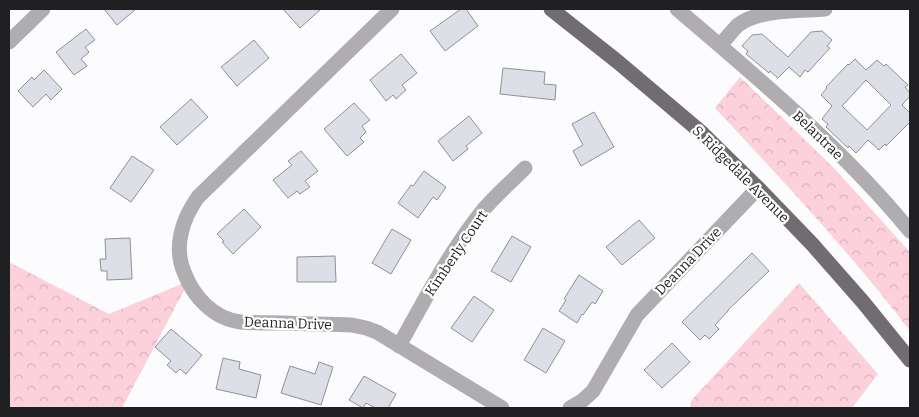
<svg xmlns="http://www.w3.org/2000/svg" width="919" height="417" font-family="Bitter,serif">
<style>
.forest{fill:url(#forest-crowns)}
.building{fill:#dcdfe5;stroke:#8e9096;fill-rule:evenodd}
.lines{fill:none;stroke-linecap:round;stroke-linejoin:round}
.minor{stroke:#afadaf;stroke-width:15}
.major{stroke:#706c6f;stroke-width:15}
.labels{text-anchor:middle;stroke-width:4.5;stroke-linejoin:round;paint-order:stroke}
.street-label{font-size:14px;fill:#201f21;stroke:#fff}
</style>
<defs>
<pattern id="forest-crowns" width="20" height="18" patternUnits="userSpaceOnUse" patternTransform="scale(1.25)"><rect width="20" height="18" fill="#fcd1dc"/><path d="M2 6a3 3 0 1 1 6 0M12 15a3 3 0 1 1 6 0" fill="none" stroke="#d8b3bc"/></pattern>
</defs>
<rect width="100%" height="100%" fill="#fcfbfe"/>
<path class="forest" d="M740 77 832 166 910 252V331C850 252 782 180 715 108Z
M9 262 109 314 189 281 122 408H9Z
M799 283 878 374 852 408H690L691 401Z"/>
<path class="building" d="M104 9H136L117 25Z
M283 9H321L300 28Z
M461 9H466L478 26 445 51 430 31Z
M86 29 95 40 85 47 89 52 81 59 87 66 74 75 56 52Z
M822 31 832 40 827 46 830 48 808 72 805 70 800 77 789 67 778 78 770 71 769 73 746 54 748 51 742 46 752 35 762 34 788 57 811 32Z
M254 40 269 58 237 86 221 67Z
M401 54 417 73 402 85 406 90 396 99 393 95 386 101 370 80Z
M855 59 866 70 877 60 884 66 886 64 908 85 905 87 910 93V96L902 105 910 113V122L886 146 885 144 879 150 868 140 856 153 849 146 848 148 826 127 828 124 822 119 832 106 821 95 827 88 826 87 848 64 849 65ZM866 80 891 105 867 130 842 106Z
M503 68 545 72 544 84 556 85 555 100 500 94Z
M44 70 62 89 51 100 46 94 33 107 18 91 32 77 34 80Z
M191 99 208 117 177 145 160 127Z
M354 103 370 120 362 126 366 132 360 138 364 142 347 156 324 129Z
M594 112 614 147 581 166 573 151 583 145 572 124Z
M469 116 482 133 466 146 468 149 453 161 438 141Z
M301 151 318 171 305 181 310 187 300 194 297 191 288 198 273 180 292 165 288 161Z
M132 156 154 170 131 202 110 188Z
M424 171 446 187 437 200 433 197 418 218 398 203 411 185 413 186Z
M244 209 261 227 233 254 222 242 224 241 217 234Z
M639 220 655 238 622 265 606 247Z
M392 229 411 240 391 274 372 263Z
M512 236 531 247 511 282 491 271Z
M130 238 132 279 107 280V271H101L100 259H106L105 239Z
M752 253 769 271 728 310V311L715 325 719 329 709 339 705 335 700 340 682 322Z
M335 256 336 282H297V257Z
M579 275 603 291 595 304 592 302 583 315 582 314 577 323 559 311 566 300 564 299Z
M474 296 494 310 472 342 451 328Z
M543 328 565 341 546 373 524 360Z
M171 329 202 355 186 374 180 369 176 373 167 365 171 361 155 347Z
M672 343 690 362 662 388 644 370Z
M223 358 240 362 239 369 261 375 256 398 216 389Z
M319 362 333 367 321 405 281 393 290 366 315 374Z
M364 376 396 394 388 408H375L366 403 363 408 349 400Z"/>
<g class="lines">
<path class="minor" d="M392 9 198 197C183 218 173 246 184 272 193 296 213 319 241 322 255 323 269 323 283 323 306 324 329 324 352 325L366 328 377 332 502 408
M677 9C759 79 842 148 910 231
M9 42 43 9
M720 45C726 39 732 31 738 25 759 9 799 11 825 9
M399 346C425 299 450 251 484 209 496 195 511 182 525 168
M570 408 582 401 593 391 637 315 758 188"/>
<path class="major" d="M551 9 618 62 702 133 758 188 812 244 863 302 910 360"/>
</g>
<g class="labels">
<g class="street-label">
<text transform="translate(818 135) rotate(44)" y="5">Belantrae</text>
<text transform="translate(741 174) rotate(45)" y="5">S. Ridgedale Avenue</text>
<text transform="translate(456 253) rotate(-56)" y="5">Kimberly Court</text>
<text transform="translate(688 261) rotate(-46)" y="5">Deanna Drive</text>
<text transform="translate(288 323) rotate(2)" y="5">Deanna Drive</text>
</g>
</g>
<rect width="919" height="417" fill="none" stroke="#201f21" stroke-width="20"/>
</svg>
